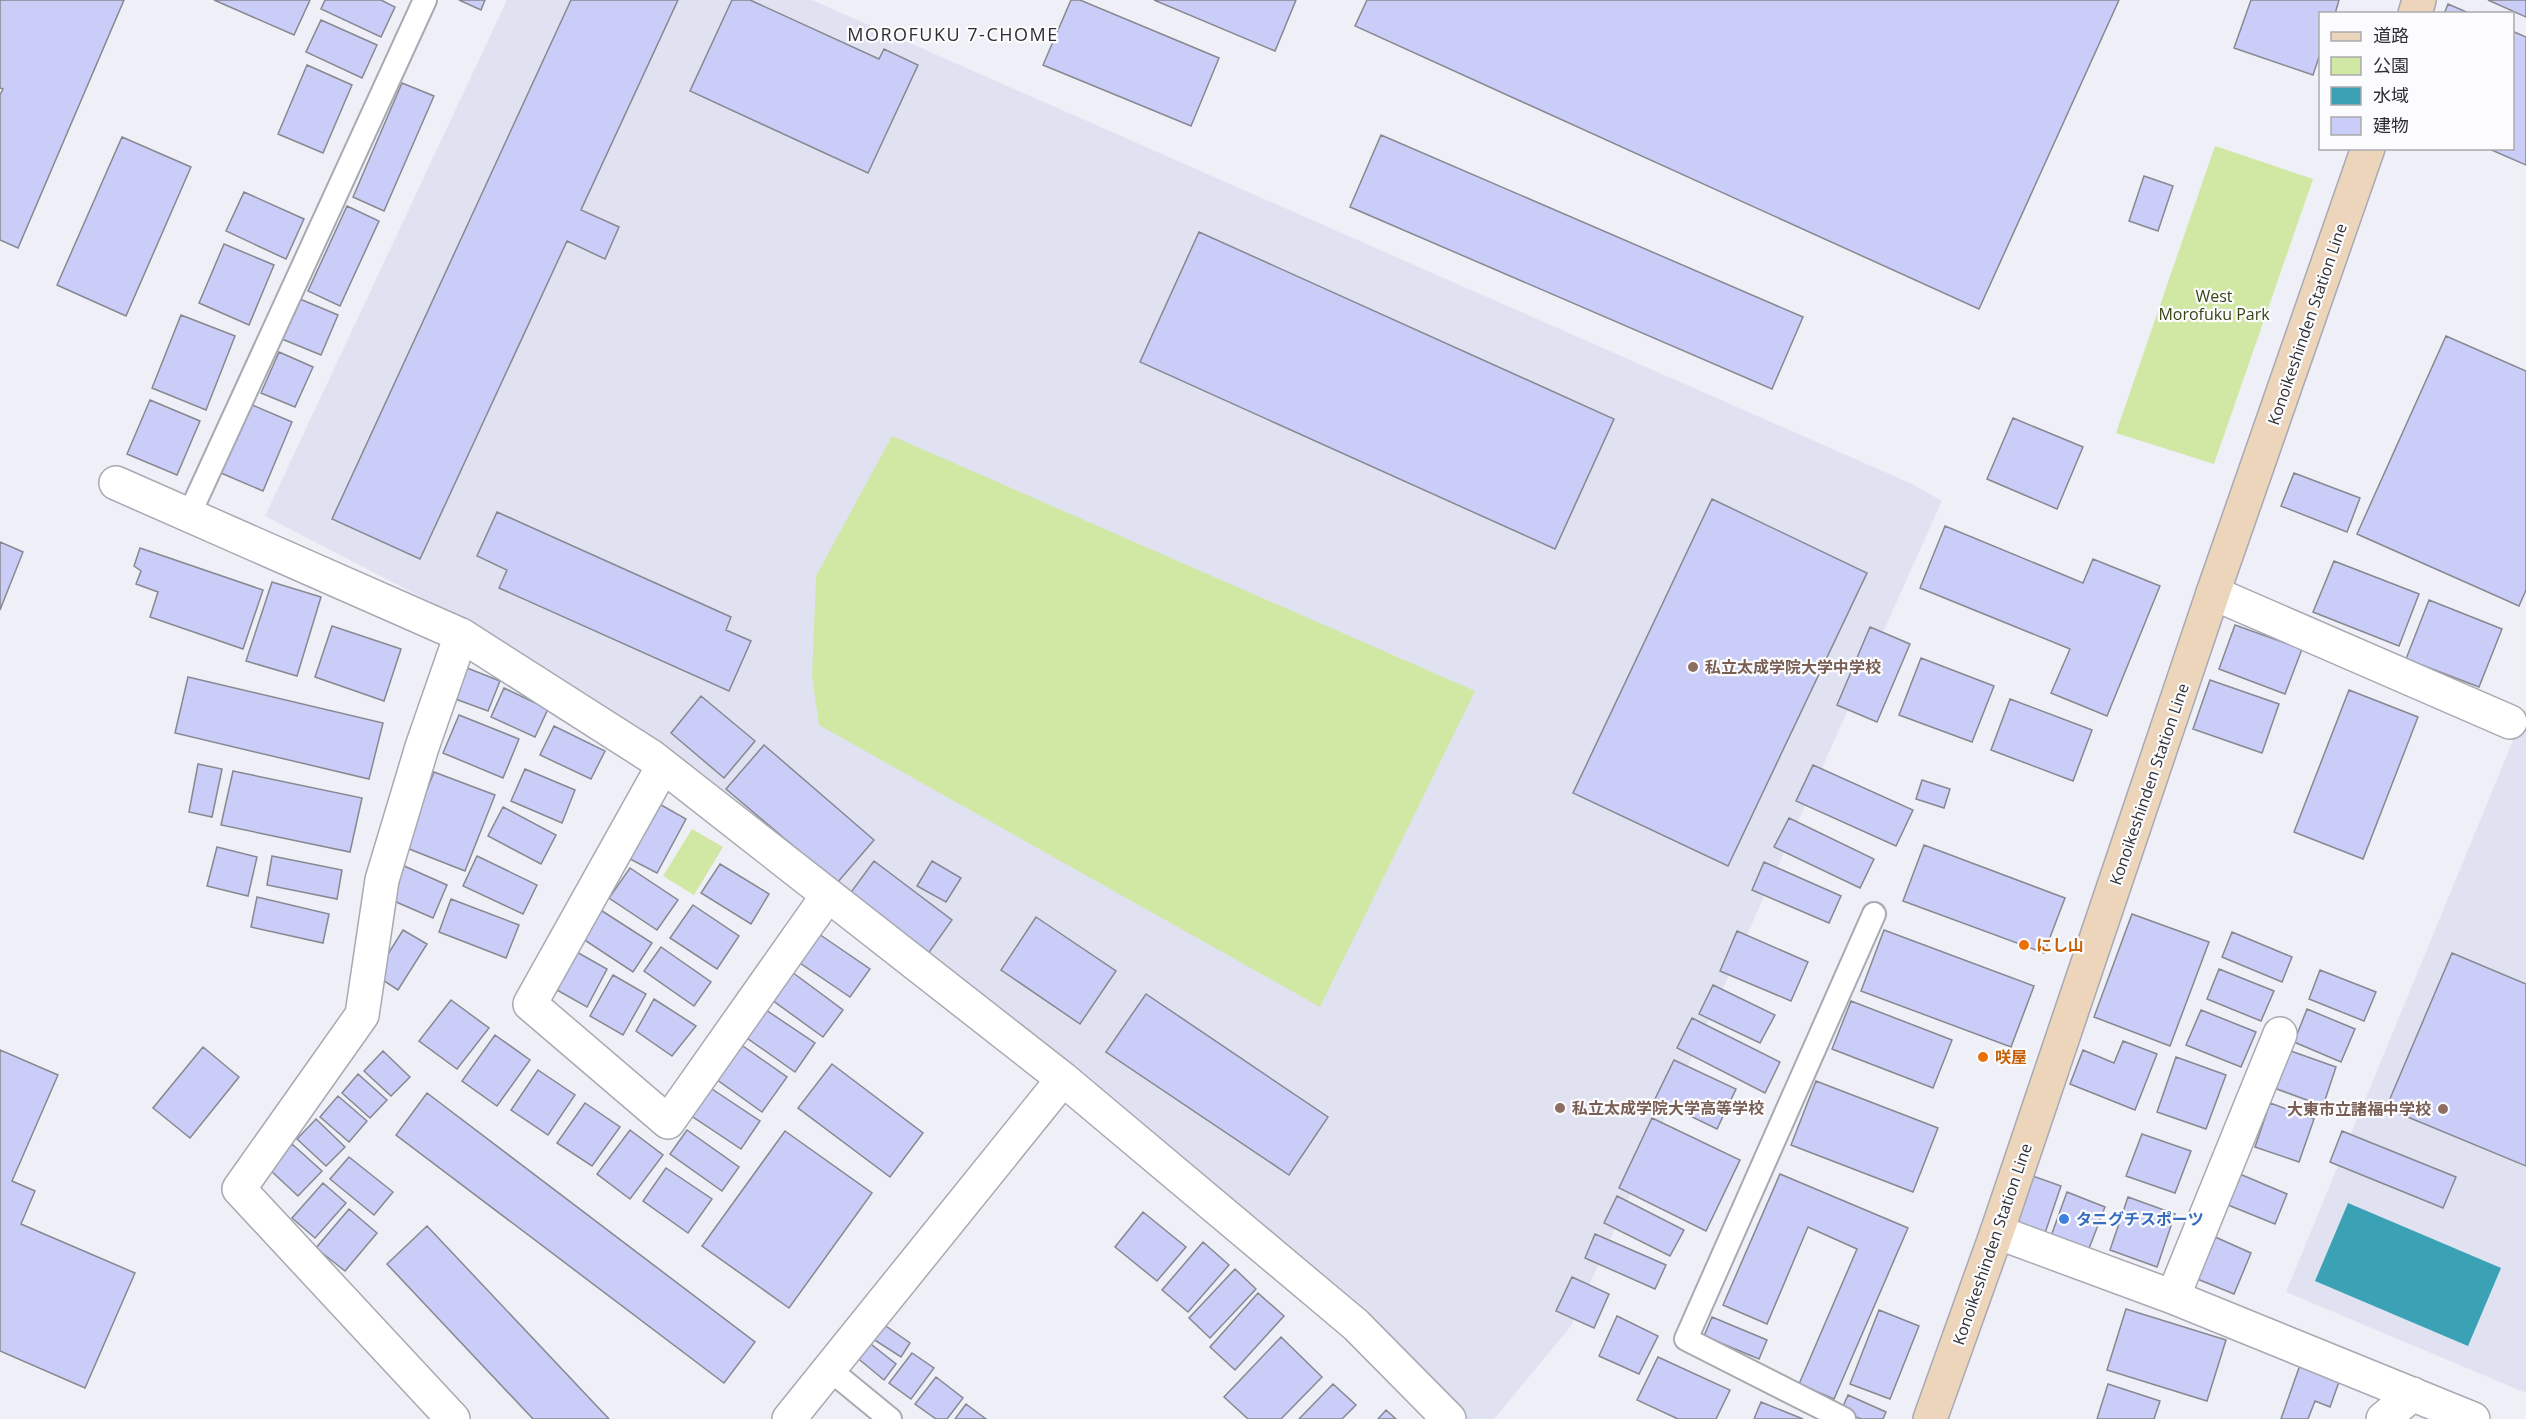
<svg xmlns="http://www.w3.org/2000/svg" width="2526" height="1419" font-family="'Open Sans','Noto Sans JP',sans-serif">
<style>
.built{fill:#e0e2f2}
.green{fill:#d0e8a3}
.water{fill:#3ba1b4}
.building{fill:#c9cdf7;stroke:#878890;stroke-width:1.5}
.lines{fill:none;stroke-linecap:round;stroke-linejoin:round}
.lane-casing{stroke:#a8a9b2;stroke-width:26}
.street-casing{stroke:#a8a9b2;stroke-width:36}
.secondary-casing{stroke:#a8a9b2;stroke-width:36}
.lane{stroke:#fff;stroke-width:22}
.street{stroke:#fff;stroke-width:33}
.secondary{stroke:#ecd5ba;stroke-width:33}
.education-dot{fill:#8d6e63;stroke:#fcfcfe;stroke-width:2}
.food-dot{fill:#e8710a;stroke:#fcfcfe;stroke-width:2}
.shop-dot{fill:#3f7fe0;stroke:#fcfcfe;stroke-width:2}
.labels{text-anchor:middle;stroke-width:4.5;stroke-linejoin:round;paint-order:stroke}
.park-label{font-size:16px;fill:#364512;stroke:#fcfcfe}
.street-label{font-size:16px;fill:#2f2f33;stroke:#fcfcfe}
.education-label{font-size:16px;font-weight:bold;fill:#785e54;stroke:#fcfcfe;text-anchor:start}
.food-label{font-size:16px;font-weight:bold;fill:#c56008;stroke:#fcfcfe;text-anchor:start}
.shop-label{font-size:16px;font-weight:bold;fill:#366cbe;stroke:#fcfcfe;text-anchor:start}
.neighbourhood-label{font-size:18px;letter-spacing:1.5px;fill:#2f2f33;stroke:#fcfcfe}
</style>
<rect width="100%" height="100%" fill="#eeeff7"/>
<path class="built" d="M507 0H812L1912 484 1942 501 1571 1326 1494 1419H1467L1360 1310 467 621 265 516Z
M2526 709V1393L2286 1292Z"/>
<path class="green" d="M2215 146 2313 179 2214 464 2116 433Z
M892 436 1475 691 1320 1007 819 725 812 676 816 576Z
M692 829 723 847 694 895 663 876Z"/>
<path class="water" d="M2348 1203 2501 1268 2468 1346 2315 1281Z"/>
<path class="building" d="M0 0H124L18 248 0 240V95L3 89 0 88Z
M214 0H310L294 35Z
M325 0H381L395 7 381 37 321 9Z
M459 0H485L481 10Z
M571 0H678L581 210 619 227 605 259 567 241 420 559 332 519Z
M732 0H750L879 59 884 49 918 65 868 173 690 91Z
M1071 0H1080L1219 58 1191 126 1043 65Z
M1154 0H1296L1275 51Z
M1367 0H2119L1979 309 1355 26Z
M2251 0H2339L2335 14H2320V54L2313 75 2234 48Z
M2488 0H2526V17Z
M2448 4 2471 14H2444Z
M321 20 377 45 362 78 306 52Z
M2512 31 2526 37V165L2487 148H2512Z
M307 65 352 85 323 153 278 134Z
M402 83 434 96 384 211 353 197Z
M1381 135 1803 317 1772 389 1350 207Z
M122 137 191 167 126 316 57 285Z
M2144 176 2173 186 2158 231 2129 221Z
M244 192 304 219 286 259 226 231Z
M347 206 379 221 340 306 308 291Z
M1199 232 1614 419 1555 549 1140 362Z
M224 244 274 265 249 325 199 303Z
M300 299 338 315 321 355 282 339Z
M181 315 235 336 206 410 152 388Z
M2446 336 2526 371V590L2519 606 2357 534Z
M279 352 313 367 295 407 261 393Z
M150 400 200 421 177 475 127 454Z
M250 404 292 422 263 491 221 473Z
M2013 418 2083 447 2057 509 1987 479Z
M2294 473 2360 498 2347 532 2281 506Z
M1712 499 1867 573 1728 866 1573 793Z
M497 512 731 617 726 630 751 641 729 691 499 588 507 570 477 556Z
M1945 526 2083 583 2093 559 2160 586 2107 716 2051 693 2070 649 1920 588Z
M0 542 23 552 0 610Z
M140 548 263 590 243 649 150 617 158 592 136 584 141 571 134 566Z
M2334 561 2419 594 2399 646 2313 612Z
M272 582 321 597 297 676 246 661Z
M2429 600 2502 629 2479 687 2406 659Z
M2235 625 2302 649 2285 694 2219 669Z
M332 626 401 649 384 701 315 677Z
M1870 627 1910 644 1877 722 1837 705Z
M1921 658 1994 686 1972 742 1899 715Z
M462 666 500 681 488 711 450 697Z
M188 677 383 723 369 779 175 733Z
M2210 680 2279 704 2262 753 2193 729Z
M504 688 548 709 535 737 491 717Z
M2349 690 2418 717 2363 859 2294 832Z
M701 696 755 741 724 778 671 733Z
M2010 699 2092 730 2073 781 1991 750Z
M459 715 519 739 503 778 443 753Z
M554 726 605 751 591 779 540 755Z
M764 745 874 840 837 883 726 789Z
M198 764 222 769 212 817 189 812Z
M1813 765 1913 810 1896 846 1796 801Z
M525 769 575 790 562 823 511 801Z
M233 771 362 798 350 852 221 825Z
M434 772 495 795 465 871 404 847Z
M1922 780 1950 789 1944 808 1916 799Z
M656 802 686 819 657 873 626 857Z
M503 807 556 835 541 864 488 836Z
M1789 818 1874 859 1860 888 1774 847Z
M1924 845 2065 898 2044 953 1903 901Z
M217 847 257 857 248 896 207 886Z
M272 856 342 870 337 899 267 885Z
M477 856 537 885 523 914 463 886Z
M874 861 952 920 925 958 846 899Z
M932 861 961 878 946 902 917 886Z
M1764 862 1841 896 1829 923 1752 890Z
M720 864 769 894 751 924 701 893Z
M402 865 447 885 433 918 387 898Z
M630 868 678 900 657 930 609 898Z
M257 897 329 914 323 943 251 927Z
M451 899 519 925 506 958 439 932Z
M693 905 739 936 717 969 670 938Z
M599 909 652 943 633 972 580 937Z
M2132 914 2209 942 2170 1046 2094 1017Z
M1036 917 1116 971 1080 1024 1001 970Z
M403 930 427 944 398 990 375 975Z
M1884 930 2034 986 2011 1047 1861 991Z
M1737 931 1808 962 1791 1001 1720 971Z
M816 932 870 969 850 997 797 961Z
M2232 932 2292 957 2282 982 2222 957Z
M661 947 711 982 694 1006 644 971Z
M575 951 607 969 587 1007 555 989Z
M2452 953 2526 984V1166L2386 1108Z
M2219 969 2274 991 2261 1021 2207 999Z
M2320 970 2376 992 2364 1021 2309 999Z
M792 972 843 1010 823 1037 772 1000Z
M613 975 646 994 623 1035 590 1016Z
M1713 985 1775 1015 1760 1043 1699 1014Z
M1146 994 1328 1117 1289 1175 1106 1052Z
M654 999 696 1026 672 1056 636 1031Z
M451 1000 489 1028 457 1069 419 1041Z
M1851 1001 1952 1040 1933 1088 1832 1049Z
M763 1008 815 1043 795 1072 744 1036Z
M2307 1009 2355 1029 2341 1062 2294 1042Z
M2201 1010 2256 1032 2241 1067 2186 1045Z
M1692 1018 1780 1062 1765 1093 1677 1048Z
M495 1035 530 1060 497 1106 462 1081Z
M2123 1041 2157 1054 2135 1110 2070 1084 2083 1050 2114 1063Z
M740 1044 787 1077 762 1112 716 1079Z
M203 1047 239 1077 190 1138 153 1108Z
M0 1050 58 1075 12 1181 35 1191 21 1224 135 1273 85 1388 0 1351Z
M2288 1050 2336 1067 2323 1106 2274 1088Z
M383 1051 410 1077 391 1096 364 1071Z
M2176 1057 2226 1075 2206 1129 2157 1112Z
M1674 1060 1736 1089 1717 1129 1655 1099Z
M832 1064 923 1133 890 1177 798 1108Z
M538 1070 575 1095 548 1135 511 1110Z
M358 1074 387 1100 370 1118 342 1093Z
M1816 1081 1938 1128 1913 1192 1791 1145Z
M709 1087 760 1121 741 1149 690 1115Z
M427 1093 755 1342 724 1383 396 1135Z
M338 1096 367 1121 349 1142 320 1117Z
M585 1103 620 1127 592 1166 557 1143Z
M2270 1103 2314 1119 2299 1162 2255 1147Z
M1652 1118 1740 1160 1706 1231 1619 1188Z
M316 1119 345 1147 326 1166 297 1139Z
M630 1130 663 1155 630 1199 597 1174Z
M687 1130 739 1167 722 1191 670 1154Z
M785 1131 872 1193 789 1308 702 1246Z
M2342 1131 2456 1177 2443 1208 2330 1162Z
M2142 1134 2191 1151 2175 1193 2126 1176Z
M292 1144 322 1171 298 1196 269 1169Z
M349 1157 393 1192 374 1215 330 1179Z
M666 1168 712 1199 688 1233 643 1201Z
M2235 1172 2287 1194 2275 1224 2223 1203Z
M1780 1174 1908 1228 1834 1399 1799 1384 1857 1249 1808 1227 1767 1324 1723 1305Z
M2027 1174 2061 1186 2045 1233 2011 1221Z
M323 1183 346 1203 315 1238 292 1218Z
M2067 1192 2105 1207 2088 1251 2051 1236Z
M1617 1196 1684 1230 1670 1256 1604 1223Z
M2128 1197 2175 1214 2157 1267 2110 1250Z
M349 1209 377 1233 345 1271 316 1248Z
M1143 1212 1186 1247 1157 1281 1115 1247Z
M427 1226 609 1419H533L387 1264Z
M1595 1234 1666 1265 1655 1289 1585 1258Z
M2213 1236 2251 1253 2234 1294 2195 1278Z
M1203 1242 1229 1265 1188 1312 1162 1290Z
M1235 1269 1256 1289 1210 1338 1189 1318Z
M1572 1277 1609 1294 1594 1328 1556 1311Z
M1258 1293 1284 1316 1235 1370 1210 1347Z
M2126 1309 2226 1340 2207 1401 2107 1370Z
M1879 1310 1919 1326 1890 1399 1850 1384Z
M1617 1316 1658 1336 1639 1374 1599 1356Z
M1712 1317 1767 1340 1759 1359 1704 1336Z
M883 1324 910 1343 901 1357 873 1339Z
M1281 1337 1322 1377 1281 1419H1248L1224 1397Z
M867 1341 896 1364 884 1380 855 1356Z
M912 1353 934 1368 911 1399 889 1383Z
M1658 1357 1730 1390 1716 1419H1678L1637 1400Z
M2300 1365 2340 1379 2330 1407 2315 1401 2308 1419H2281Z
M936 1377 963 1398 947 1419H936L915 1404Z
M1333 1384 1356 1405 1342 1419H1299Z
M2108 1384 2160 1401 2154 1419H2097Z
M1848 1395 1886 1412 1883 1419H1861L1841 1411Z
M1761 1402 1803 1419H1754Z
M966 1404 986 1419H955Z
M1386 1410 1396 1419H1378Z"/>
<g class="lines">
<g class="lane-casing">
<path id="lane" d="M189 515 425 0
M829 1369 890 1419
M1844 1419 1686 1339 1874 914"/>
</g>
<g class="street-casing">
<path id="street" d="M116 483 461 635 422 747 382 880 362 1015 239 1189 453 1419
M2213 593 2510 722
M461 635 652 757 1063 1079 1356 1325 1449 1419
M663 766 530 1004 668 1122 828 895
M1997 1232 2173 1297 2473 1419
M2173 1297 2280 1034
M789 1419 1063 1079
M2383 1419 2413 1394"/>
</g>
<g class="secondary-casing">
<path id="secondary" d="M2415 14 2419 0
M1930 1419 1997 1232 2213 593 2368 148"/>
</g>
<use href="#lane" class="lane"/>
<use href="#street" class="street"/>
<use href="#secondary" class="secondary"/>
</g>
<g class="education-dot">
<circle cx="1693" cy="667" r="6"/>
<circle cx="1560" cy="1108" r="6"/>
<circle cx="2443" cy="1109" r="6"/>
</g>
<g class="food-dot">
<circle cx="2024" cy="945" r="6"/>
<circle cx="1983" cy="1057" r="6"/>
</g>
<circle class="shop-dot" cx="2064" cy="1219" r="6"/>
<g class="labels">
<g class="park-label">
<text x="2214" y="302">West<tspan x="2214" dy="18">Morofuku Park</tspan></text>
</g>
<g class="street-label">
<text transform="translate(2307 324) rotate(-71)" y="6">Konoikeshinden Station Line</text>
<text transform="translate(2149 784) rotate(-71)" y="6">Konoikeshinden Station Line</text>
<text transform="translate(1992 1244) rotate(-71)" y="6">Konoikeshinden Station Line</text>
</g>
<g class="education-label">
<text x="1705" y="673">私立太成学院大学中学校</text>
<text x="1572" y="1114">私立太成学院大学高等学校</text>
<text x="2431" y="1115" text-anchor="end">大東市立諸福中学校</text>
</g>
<g class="food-label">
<text x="2036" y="951">にし山</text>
<text x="1995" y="1063">咲屋</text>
</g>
<g class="shop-label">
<text x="2076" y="1225">タニグチスポーツ</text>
</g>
<g class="neighbourhood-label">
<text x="953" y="41">MOROFUKU 7-CHOME</text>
</g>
</g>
<rect x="2319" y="12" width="195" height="138" fill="#fcfcfe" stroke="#aaaaad" stroke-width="1.5"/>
<rect x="2331" y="32" width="30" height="9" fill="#ecd5ba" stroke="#aaaaad" stroke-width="1.5"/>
<text x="2373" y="42" font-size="18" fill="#2f2f33">道路</text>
<rect x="2331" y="57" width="30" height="18" fill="#d0e8a3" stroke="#aaaaad" stroke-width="1.5"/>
<text x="2373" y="72" font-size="18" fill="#2f2f33">公園</text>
<rect x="2331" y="87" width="30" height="18" fill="#3ba1b4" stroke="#aaaaad" stroke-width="1.5"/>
<text x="2373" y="102" font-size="18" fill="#2f2f33">水域</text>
<rect x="2331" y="117" width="30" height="18" fill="#c9cdf7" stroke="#aaaaad" stroke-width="1.5"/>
<text x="2373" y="132" font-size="18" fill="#2f2f33">建物</text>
</svg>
